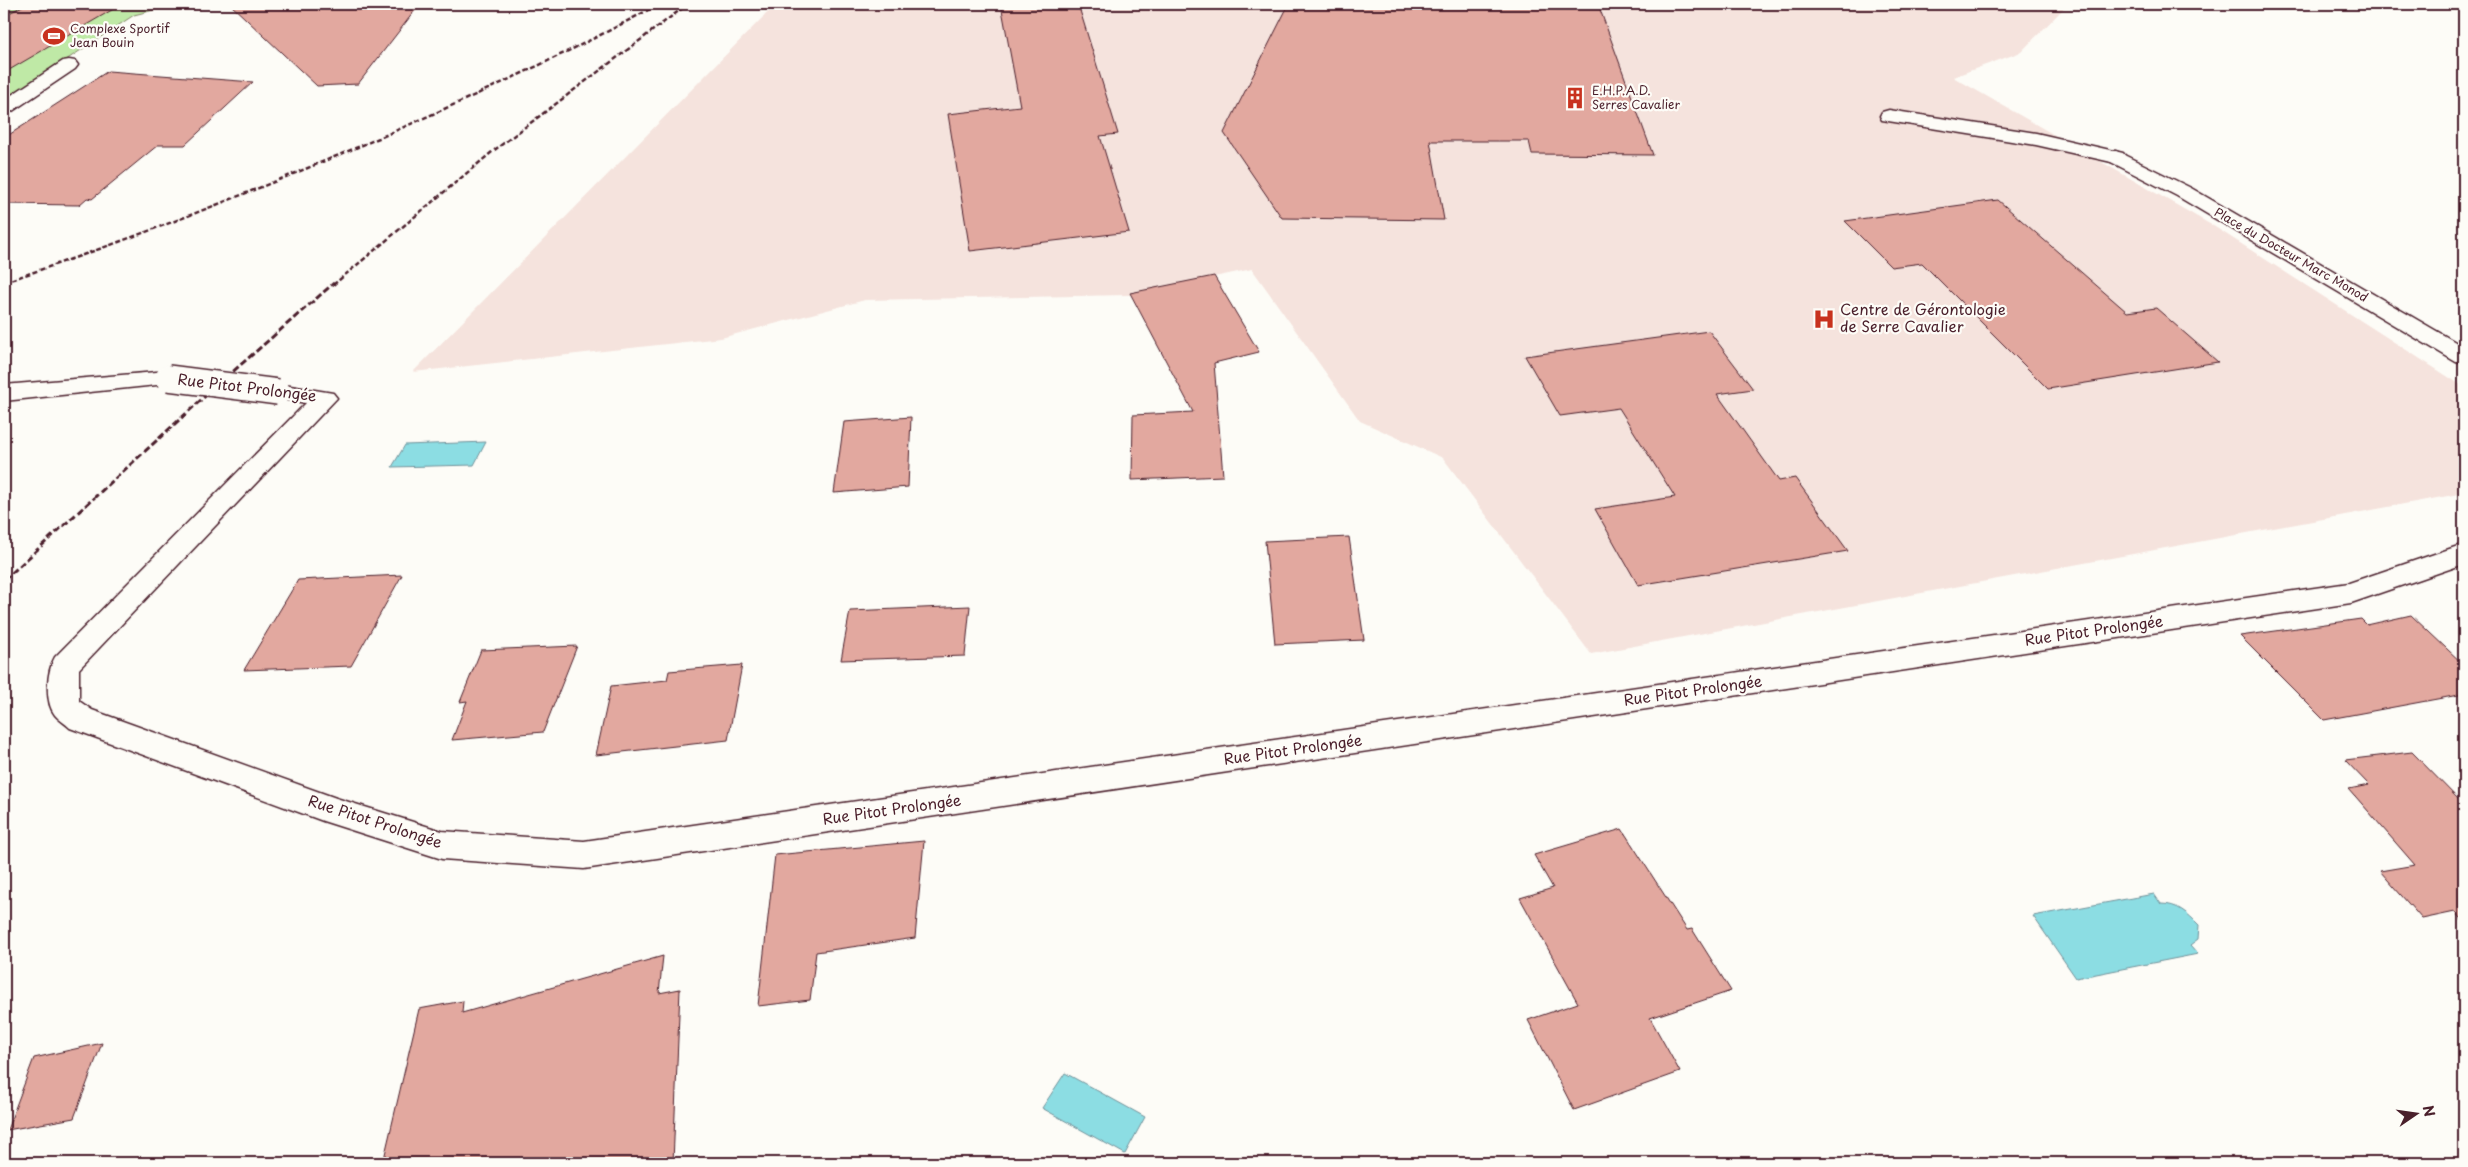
<svg xmlns="http://www.w3.org/2000/svg" width="2468" height="1167" font-family="'Playpen Sans',sans-serif">
<style>
.built{fill:#f5e3dd}
.green{fill:#bfe9a6;stroke:#848468}
.water{fill:#8cdde3;stroke:#729199}
.building{fill:#e2a89f;stroke:#4a1f2b}
.lines{fill:none;stroke-linecap:round;stroke-linejoin:round}
.lane-casing{stroke:#4a1f2b;stroke-width:3}
.street-casing{stroke:#4a1f2b;stroke-width:3}
.lane{fill:#fdfcf7;fill-rule:evenodd}
.street{fill:#fdfcf7;fill-rule:evenodd}
.rail-far1{stroke:#4a1f2b;stroke-width:2.5;stroke-dasharray:5 2.5;stroke-linecap:butt}
.rail{stroke:#4a1f2b;stroke-width:3;stroke-dasharray:7 3;stroke-linecap:butt}
.street-bridge-casing{stroke:#4a1f2b;stroke-width:28;stroke-linecap:butt}
.street-bridge{stroke:#fdfcf7;stroke-width:25}
.labels{text-anchor:middle;stroke-width:4.5;stroke-linejoin:round;paint-order:stroke}
.far-poi-label{font-size:12px;fill:#4a1f2b;stroke:#fdfcf7;text-anchor:start}
.far-street-label{font-size:12px;fill:#4a1f2b;stroke:#fdfcf7}
.poi-label{font-size:15px;fill:#4a1f2b;stroke:#fdfcf7;text-anchor:start}
.street-label{font-size:15px;fill:#4a1f2b;stroke:#fdfcf7}
</style>
<rect width="100%" height="100%" fill="#fdfcf7"/>
<filter id="ink" filterUnits="userSpaceOnUse"><feTurbulence type="fractalNoise" baseFrequency=".02" numOctaves="2"/><feDisplacementMap in="SourceGraphic" scale="10" xChannelSelector="R" yChannelSelector="G"/><feConvolveMatrix kernelMatrix="1 2 1 2 8 2 1 2 1" color-interpolation-filters="sRGB"/></filter>
<g filter="url(#ink)">
<path class="built" d="M776 4H2065L2063 9 2021 52 1953 77 2215 227 2464 387V493L1591 654 1443 458 1360 421 1252 269 1129 295 865 300 721 338 413 372Z"/>
<path class="green" d="M4 4H177L134 15 4 101Z"/>
<path class="water" d="M486 442 474 465 392 467 405 445Z
M2154 894 2161 904C2178 904 2187 913 2199 925L2198 939 2190 945 2198 954 2076 978 2033 916Z
M1065 1073 1145 1117 1125 1154 1042 1108Z"/>
<path class="building" d="M26 4H122L4 73V16Z
M230 4H420L358 84 317 86Z
M1001 4H1078L1118 134 1100 136 1129 232 970 251 948 114 1020 106Z
M1289 4H1598L1653 155 1532 154 1529 141H1430L1444 220 1282 218 1224 133Z
M108 71 253 82 185 145H158L92 199 87 198 79 205 4 204V138Z
M1998 200 2127 312 2156 308 2218 362 2048 389 1922 263 1891 267 1845 221Z
M1214 276 1259 352 1214 363 1223 476 1132 480 1133 415 1193 412 1130 293Z
M1709 331 1753 389 1717 394 1779 481 1795 478 1848 551 1638 585 1595 509 1675 497 1619 408 1560 416 1525 356Z
M911 417 908 487 834 493 844 422Z
M1349 537 1364 640 1275 644 1265 541Z
M402 575 351 666 244 670 298 580Z
M970 606 965 656 841 660 850 611Z
M2411 615 2464 665V694L2324 720 2240 636 2361 619 2367 625Z
M577 646 543 732 452 740 467 701 460 702 481 650Z
M742 665 728 740 596 755 611 686 667 680 669 671Z
M2412 752 2464 805V923L2455 912 2422 919 2380 871 2415 865 2349 789 2369 785 2345 760Z
M1622 829 1687 930 1692 929 1731 991 1650 1018 1680 1072 1574 1110 1528 1020 1578 1003 1520 898 1553 888 1534 855Z
M924 841 915 938 816 952 810 1000 758 1006 775 855Z
M663 956 659 993 680 989 673 1163H383L419 1009 463 1001 462 1013Z
M102 1043 74 1118 7 1130 34 1058Z"/>
<g class="lines">
<g class="lane-casing">
<path id="lane" d="M1889 110 2036 133 2123 153 2126 157 2123 161 2116 163 2036 145 1882 120 1880 116 1882 112Z"/>
</g>
<g class="street-casing">
<path id="street" d="M69 60 75 61 78 65 75 69 11 112 4 113V100L63 61Z
M2116 151 2191 188 2464 347V364L2456 362 2177 196 2109 161 2106 157 2109 153Z
M168 371 176 373 180 378 176 383 4 401V385Z
M278 384 333 393 337 398 79 669V701L92 710 336 798 442 831 584 841 2349 583 2464 544V564L2351 603 584 869 442 859 323 821 70 728C65 723 59 720 55 715 44 701 47 671 55 657L306 403 270 397 266 392 270 387Z"/>
</g>
<use href="#lane" class="lane"/>
<use href="#street" class="street"/>
<path class="rail-far1" d="M4 282C134 239 260 189 386 135 478 94 570 53 659 4
M333 285 492 152 688 4"/>
<path class="rail" d="M4 580 213 389 334 283"/>
<g class="street-bridge-casing">
<path id="street-bridge" d="M168 378 278 392"/>
</g>
<use href="#street-bridge" class="street-bridge"/>
</g>
</g>
<defs>
<g id="stadium-bare" transform="scale(1.725)"><path d="M0-5a6.5 5 0 1 0 0 10a6.5 5 0 1 0 0-10ZM-3.5-1.8h7v3.6h-7Z" fill="#c8321e" stroke="#fdfcf7" stroke-width="2.5" paint-order="stroke"/></g>
<g id="building-bare" transform="scale(1.725)"><path d="M-4-6H4V6H1V3H-1V6H-4ZM-2.5-4.3h1.7v1.8h-1.7ZM.8-4.3h1.7v1.8H.8ZM-2.5-1h1.7V.8h-1.7ZM.8-1h1.7V.8H.8Z" fill="#c8321e" stroke="#fdfcf7" stroke-width="2.5" paint-order="stroke"/></g>
<g id="hospital-bare" transform="scale(1.725)"><path d="M-5-5h3v3.5h4V-5h3V5h-3V1.5h-4V5h-3Z" fill="#c8321e" stroke="#fdfcf7" stroke-width="2.5" paint-order="stroke"/></g>
</defs>
<g fill-rule="evenodd">
<use href="#stadium-bare" x="54" y="36"/>
<use href="#building-bare" x="1575" y="98"/>
<use href="#hospital-bare" x="1824" y="319"/>
</g>
<g class="labels">
<g class="far-poi-label">
<text x="70" y="33">Complexe Sportif<tspan x="70" dy="14">Jean Bouin</tspan></text>
<text x="1592" y="95">E.H.P.A.D.<tspan x="1592" dy="14">Serres Cavalier</tspan></text>
</g>
<g class="far-street-label">
<text transform="translate(2291 255) rotate(30)" y="4">Place du Docteur Marc Monod</text>
</g>
<g class="poi-label">
<text x="1840" y="315">Centre de Gérontologie<tspan x="1840" dy="17">de Serre Cavalier</tspan></text>
</g>
<g class="street-label">
<text transform="translate(247 388) rotate(7)" y="5">Rue Pitot Prolongée</text>
<text transform="translate(2094 631) rotate(-8)" y="5">Rue Pitot Prolongée</text>
<text transform="translate(1693 691) rotate(-8)" y="5">Rue Pitot Prolongée</text>
<text transform="translate(1293 750) rotate(-8)" y="5">Rue Pitot Prolongée</text>
<text transform="translate(892 810) rotate(-8)" y="5">Rue Pitot Prolongée</text>
<text transform="translate(375 822) rotate(18)" y="5">Rue Pitot Prolongée</text>
</g>
</g>
<rect width="2468" height="1167" fill="none" stroke="#fdfcf7" stroke-width="20"/>
<rect x="10" y="10" width="2448" height="1147" fill="none" stroke="#4a1f2b" stroke-width="2" filter="url(#ink)"/>
<g transform="translate(2416 1114) rotate(77)" stroke="#fdfcf7" stroke-width="4" paint-order="stroke">
<path d="M0-4L9 19L0 12L-9 19Z" fill="#4a1f2b"/>
<text y="-8" font-size="14" font-weight="bold" text-anchor="middle" fill="#4a1f2b">N</text>
</g>
</svg>
